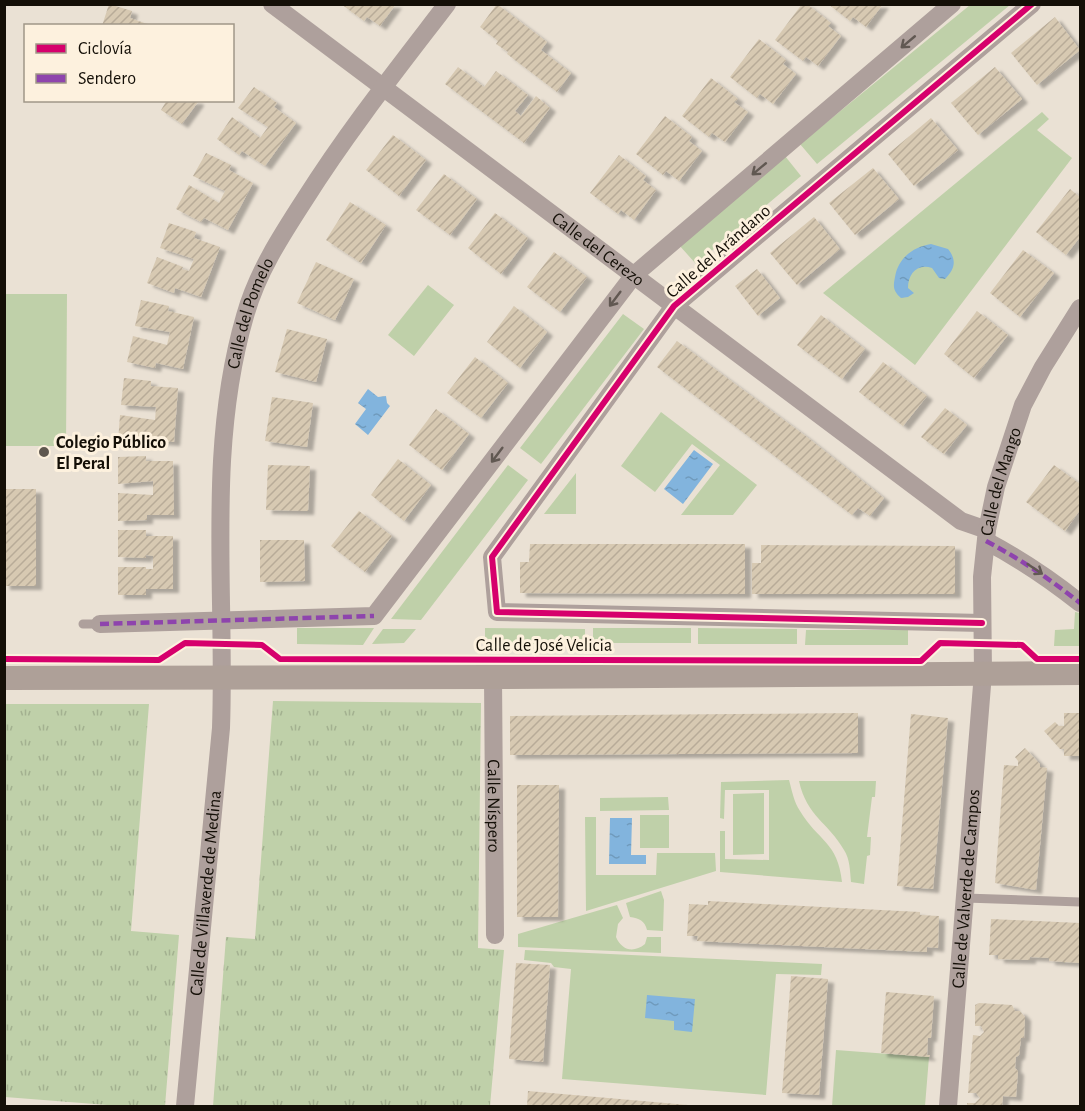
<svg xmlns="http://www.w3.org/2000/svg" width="1085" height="1111" font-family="'Alegreya Sans',sans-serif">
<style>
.green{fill:#bfd0a9}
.park{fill:url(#park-tufts)}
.water{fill:url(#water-ripples)}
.building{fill:url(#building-hatch);filter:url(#shadow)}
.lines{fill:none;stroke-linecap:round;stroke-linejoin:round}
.lane{stroke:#aea09c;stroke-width:9}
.street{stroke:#aea09c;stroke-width:18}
.secondary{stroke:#aea098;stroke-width:24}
.quiet{stroke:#8e44ad;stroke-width:4.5;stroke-dasharray:9 4.5;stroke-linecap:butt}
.cycleway-casing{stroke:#fdf1de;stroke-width:10}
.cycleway{stroke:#d6006c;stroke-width:6}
.oneway{stroke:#615852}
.poi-dot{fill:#5f584f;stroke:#fdf1de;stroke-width:2}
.labels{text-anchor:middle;stroke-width:6;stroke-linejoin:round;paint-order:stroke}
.street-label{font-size:18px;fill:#140f07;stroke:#fdf1de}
.poi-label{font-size:18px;font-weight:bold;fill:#140f07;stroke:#fdf1de;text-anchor:start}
</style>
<defs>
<pattern id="park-tufts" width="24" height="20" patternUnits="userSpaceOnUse" patternTransform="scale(1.5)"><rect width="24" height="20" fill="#bfd0a9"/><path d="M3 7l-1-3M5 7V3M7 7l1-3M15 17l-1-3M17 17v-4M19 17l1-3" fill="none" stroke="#a3b190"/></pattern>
<pattern id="water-ripples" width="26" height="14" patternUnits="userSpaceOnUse" patternTransform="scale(1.5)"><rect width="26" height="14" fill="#82b4dd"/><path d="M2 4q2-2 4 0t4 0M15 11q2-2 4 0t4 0" fill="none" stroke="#6f9abc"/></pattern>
<pattern id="building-hatch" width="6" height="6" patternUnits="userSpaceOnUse" patternTransform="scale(1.5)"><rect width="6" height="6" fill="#d7c9b2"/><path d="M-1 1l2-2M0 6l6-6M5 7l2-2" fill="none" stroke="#b8ab98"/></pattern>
<filter id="shadow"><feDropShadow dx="6" dy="4" stdDeviation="1.5" flood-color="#0004"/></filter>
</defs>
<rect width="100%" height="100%" fill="#eae1d4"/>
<path class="green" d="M970 5H1010L817 164 800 144Z
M1042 112 1049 119 1037 130 1072 158 915 365 823 293Z
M785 156 801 176 696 264 679 245Z
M428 285 454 305 414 356 388 335Z
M4 294H67L66 446H5Z
M623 314 644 329 541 464 520 448Z
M661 412 757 485 733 515H681L720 465 692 444 655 492 621 466Z
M508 465 528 480 421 620 391 619Z
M576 473V514H544Z
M1075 612 1080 613V646H1054L1055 630 1074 629Z
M297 628H374L363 645 297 644Z
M485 628 585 629V644H485Z
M593 628H691V643H593Z
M698 628 797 629V644H698Z
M383 629H416L404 643 372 644Z
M806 630H908V645H805Z
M789 780C792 791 794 802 800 811 818 841 838 842 842 882L720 872V831H725V859L769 860V790H725L724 819 720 818 721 782Z
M799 781H876L875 797H872L867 837H871L870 855 867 856 864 884 851 882C850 871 850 859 844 850 828 822 807 817 799 781Z
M764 793V854L733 855V794Z
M668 797 669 810 600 811V798Z
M640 815H669V848H640Z
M596 817V875H656L657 853H715L716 871 586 911 585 817Z
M661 891 664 900 663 931 647 930C645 921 639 918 630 917L626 903Z
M617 905 623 918 618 924 616 937C622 951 634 953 645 944L647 937H661V953L518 947V934Z
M525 950 822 964 821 975 776 974 766 1095 562 1079 571 969 554 967 551 963 524 960Z
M836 1050 929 1057 925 1106H832Z"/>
<path class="park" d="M273 701 481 703 478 948 504 950 490 1106H213L226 937 255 939Z
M4 704H149L131 931 179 935 165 1106H120L5 1097Z"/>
<path class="water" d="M931 244 948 249C957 260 955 269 945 279L939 278 932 268C917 263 908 274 908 288L914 293 908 297 901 298C893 291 893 287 895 277 898 258 913 247 931 244Z
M368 389 378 397 386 396 387 403 390 406 368 435 355 424 366 409 358 403Z
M694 450 713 464 683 504 664 489Z
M610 818H632L631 855H646V864H609Z
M647 995 695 999 692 1032 674 1030V1021L645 1018Z"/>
<path class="building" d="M109 4 132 11 130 18 153 26H102Z
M341 4H396L380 26 367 17 364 21Z
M497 4 547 42 541 50 571 73 557 92 507 54 508 52 496 44 498 41 480 27Z
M802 4H807L831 23 828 26 841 36 818 66 806 57 803 61 775 40Z
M828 4H883L866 27 853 17 850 21Z
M1055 17 1080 50 1037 85 1011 53Z
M759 39 786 60 783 64 796 74 773 104 760 94 757 98 730 77Z
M458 67 484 87 496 71 528 95 515 111 521 116 536 96 550 108 524 143 445 84Z
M995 67 1022 99 978 135 951 103Z
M711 78 738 99 734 102 748 112 725 142 712 133 709 137 682 116Z
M254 87 277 103 274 107 296 123 265 166 242 151 239 155 217 139 232 117 260 138 268 127 238 108Z
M167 100H197L198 102 182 124 161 110Z
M665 116 692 137 689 141 702 151 679 181 666 171 663 175 636 154Z
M931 118 958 150 914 186 888 154Z
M393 135 426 160 399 196 366 170Z
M206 153 231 165 229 170 253 183 228 230 204 218 201 222 176 209 189 185 219 203 225 191 193 176Z
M619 155 646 176 643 180 656 190 634 220 621 210 618 214 590 193Z
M873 168 899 199 855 235 829 203Z
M444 174 477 199 450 235 416 210Z
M1070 189 1080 197V237L1066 255 1036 232Z
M350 202 386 225 361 263 326 240Z
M495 213 528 238 501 274 468 248Z
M814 217 840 249 797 285 770 253Z
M169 223 196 232 194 238 220 247 201 297 175 288 174 293 147 283 157 257 183 267 182 269 189 271 194 259 160 248Z
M1023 250 1054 273 1020 317 990 293Z
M554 252 587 277 560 312 527 287Z
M316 262 354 279 335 320 297 303Z
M757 269 780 298 758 316 735 286Z
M141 300 169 306 168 311 194 317 183 369 156 363 155 368 127 362 133 336 167 345 170 332 135 326Z
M514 306 547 332 520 368 487 342Z
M977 311 1008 335 974 378 944 354Z
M821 315 865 349 842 379 797 345Z
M287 329 327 339 316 382 275 372Z
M677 341 807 437 884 498 870 516 858 508 852 515 657 367Z
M475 357 508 383 481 418 447 393Z
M883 362 927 396 903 426 859 392Z
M124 378 151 381V386L178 388 174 442 147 440 146 445 118 442 120 415 155 420 156 407 121 405Z
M272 397 313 403 307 447 265 441Z
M945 408 967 425 944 454 921 437Z
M436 409 469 434 442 470 409 445Z
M146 456V461H173L174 515H147V520L118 521V493L153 495V481L118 484V457Z
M398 459 431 485 404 521 371 495Z
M268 465 310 466 308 511 266 510Z
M1054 465 1080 484V510L1065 531 1026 502Z
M4 489H36V586H4Z
M359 511 392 536 365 572 331 546Z
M118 530H146V536H173V589H146V595H118V567H146V569H153V556L146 555V558L118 557Z
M260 540H304L305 581 260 582Z
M530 544H745V594L520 593V562H529Z
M761 545 955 546V594H752V563H761Z
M858 713V753L510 755V716Z
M1064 713H1080V756H1064V749H1060L1044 731 1055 722 1059 726H1064Z
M911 714 948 718 933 889 897 886Z
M1025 748 1040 764V767L1047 768 1036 890 995 883 1004 765 1018 766V761L1015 757Z
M517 785H559L558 917H517Z
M708 901 920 912V915L939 916 938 948 927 947V952L697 941 698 936H687L689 904 708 905Z
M991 919 1080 923V963L1049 961V958L1030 957V960L998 959V955H989Z
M516 963 550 965 543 1062 509 1059Z
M791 976 828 979 819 1095 782 1093Z
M886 992 934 996 931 1038H928L927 1055H930L929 1057 881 1053Z
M979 1003 1012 1005 1015 1011H1020L1025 1017 1024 1038H1021L1019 1055 1016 1057 1015 1068 1018 1071 1016 1097 1003 1096 1002 1106H967V1103H975L980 1098 976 1093H968L973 1035 980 1036 984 1032 981 1026H975V1005Z
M528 1091 688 1105V1106H527Z"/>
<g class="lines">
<path class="lane" d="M83 624H100
M965 898 1080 902"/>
<g class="street">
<path id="s1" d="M272 4 961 521 987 530"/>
<path d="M986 541C1020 559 1050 579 1080 603"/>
<path d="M982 623 497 612 492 557 674 306 1032 4"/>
<path d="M100 624 374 616 634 275 952 4"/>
<path id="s2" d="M493 677 495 935"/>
<path id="s3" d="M185 1106 221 728C226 591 206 450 245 316 257 273 281 236 305 199 348 131 398 68 447 4"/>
<path id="s4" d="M948 1106 983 673 982 577 987 530 996 487 1023 405 1043 367 1080 308"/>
</g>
<path class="secondary" d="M4 678 493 677 1080 673"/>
<path class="quiet" d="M986 541C1020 559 1050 579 1080 603
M100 624 374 616"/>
<g class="cycleway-casing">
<path id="cycleway" d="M982 623 497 612 492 557 674 306 1032 4
M4 659 159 660 185 643 262 645 280 659 921 661 940 643 1022 645 1037 659H1080"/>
</g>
<use href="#cycleway" class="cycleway"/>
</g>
<defs><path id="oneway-shaft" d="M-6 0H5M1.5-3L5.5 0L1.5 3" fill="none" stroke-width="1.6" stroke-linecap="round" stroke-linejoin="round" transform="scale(1.5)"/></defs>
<g class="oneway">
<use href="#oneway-shaft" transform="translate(908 42) rotate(140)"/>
<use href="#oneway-shaft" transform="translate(759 169) rotate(140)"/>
<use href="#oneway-shaft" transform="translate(615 299) rotate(127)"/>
<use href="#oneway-shaft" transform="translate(497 455) rotate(127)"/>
<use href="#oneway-shaft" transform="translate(1035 569) rotate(34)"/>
</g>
<circle class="poi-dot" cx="44" cy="452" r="6"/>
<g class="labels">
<g class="street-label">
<text dy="6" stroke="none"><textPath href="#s1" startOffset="408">Calle del Cerezo</textPath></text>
<text transform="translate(718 251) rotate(-41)" y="6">Calle del Arándano</text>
<text dy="6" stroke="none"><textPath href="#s3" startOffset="798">Calle del Pomelo</textPath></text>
<text dy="6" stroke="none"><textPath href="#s4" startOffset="628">Calle del Mango</textPath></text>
<text x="544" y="651">Calle de José Velicia</text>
<text dy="6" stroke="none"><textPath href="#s2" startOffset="129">Calle Níspero</textPath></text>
<text dy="6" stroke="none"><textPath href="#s4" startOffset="218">Calle de Valverde de Campos</textPath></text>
<text dy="6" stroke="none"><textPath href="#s3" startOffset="214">Calle de Villaverde de Medina</textPath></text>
</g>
<g class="poi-label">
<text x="56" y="448">Colegio Público<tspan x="56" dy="21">El Peral</tspan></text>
</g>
</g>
<rect width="1085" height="1111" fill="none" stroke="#140f07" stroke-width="12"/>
<rect x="24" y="24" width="210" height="78" fill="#fdf1de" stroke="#a09788" stroke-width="1.5"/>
<rect x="36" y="44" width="30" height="9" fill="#d6006c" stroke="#a09788" stroke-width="1.5"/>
<text x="78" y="54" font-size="18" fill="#140f07">Ciclovía</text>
<rect x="36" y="74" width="30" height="9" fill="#8e44ad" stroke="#a09788" stroke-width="1.5"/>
<text x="78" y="84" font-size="18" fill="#140f07">Sendero</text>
</svg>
